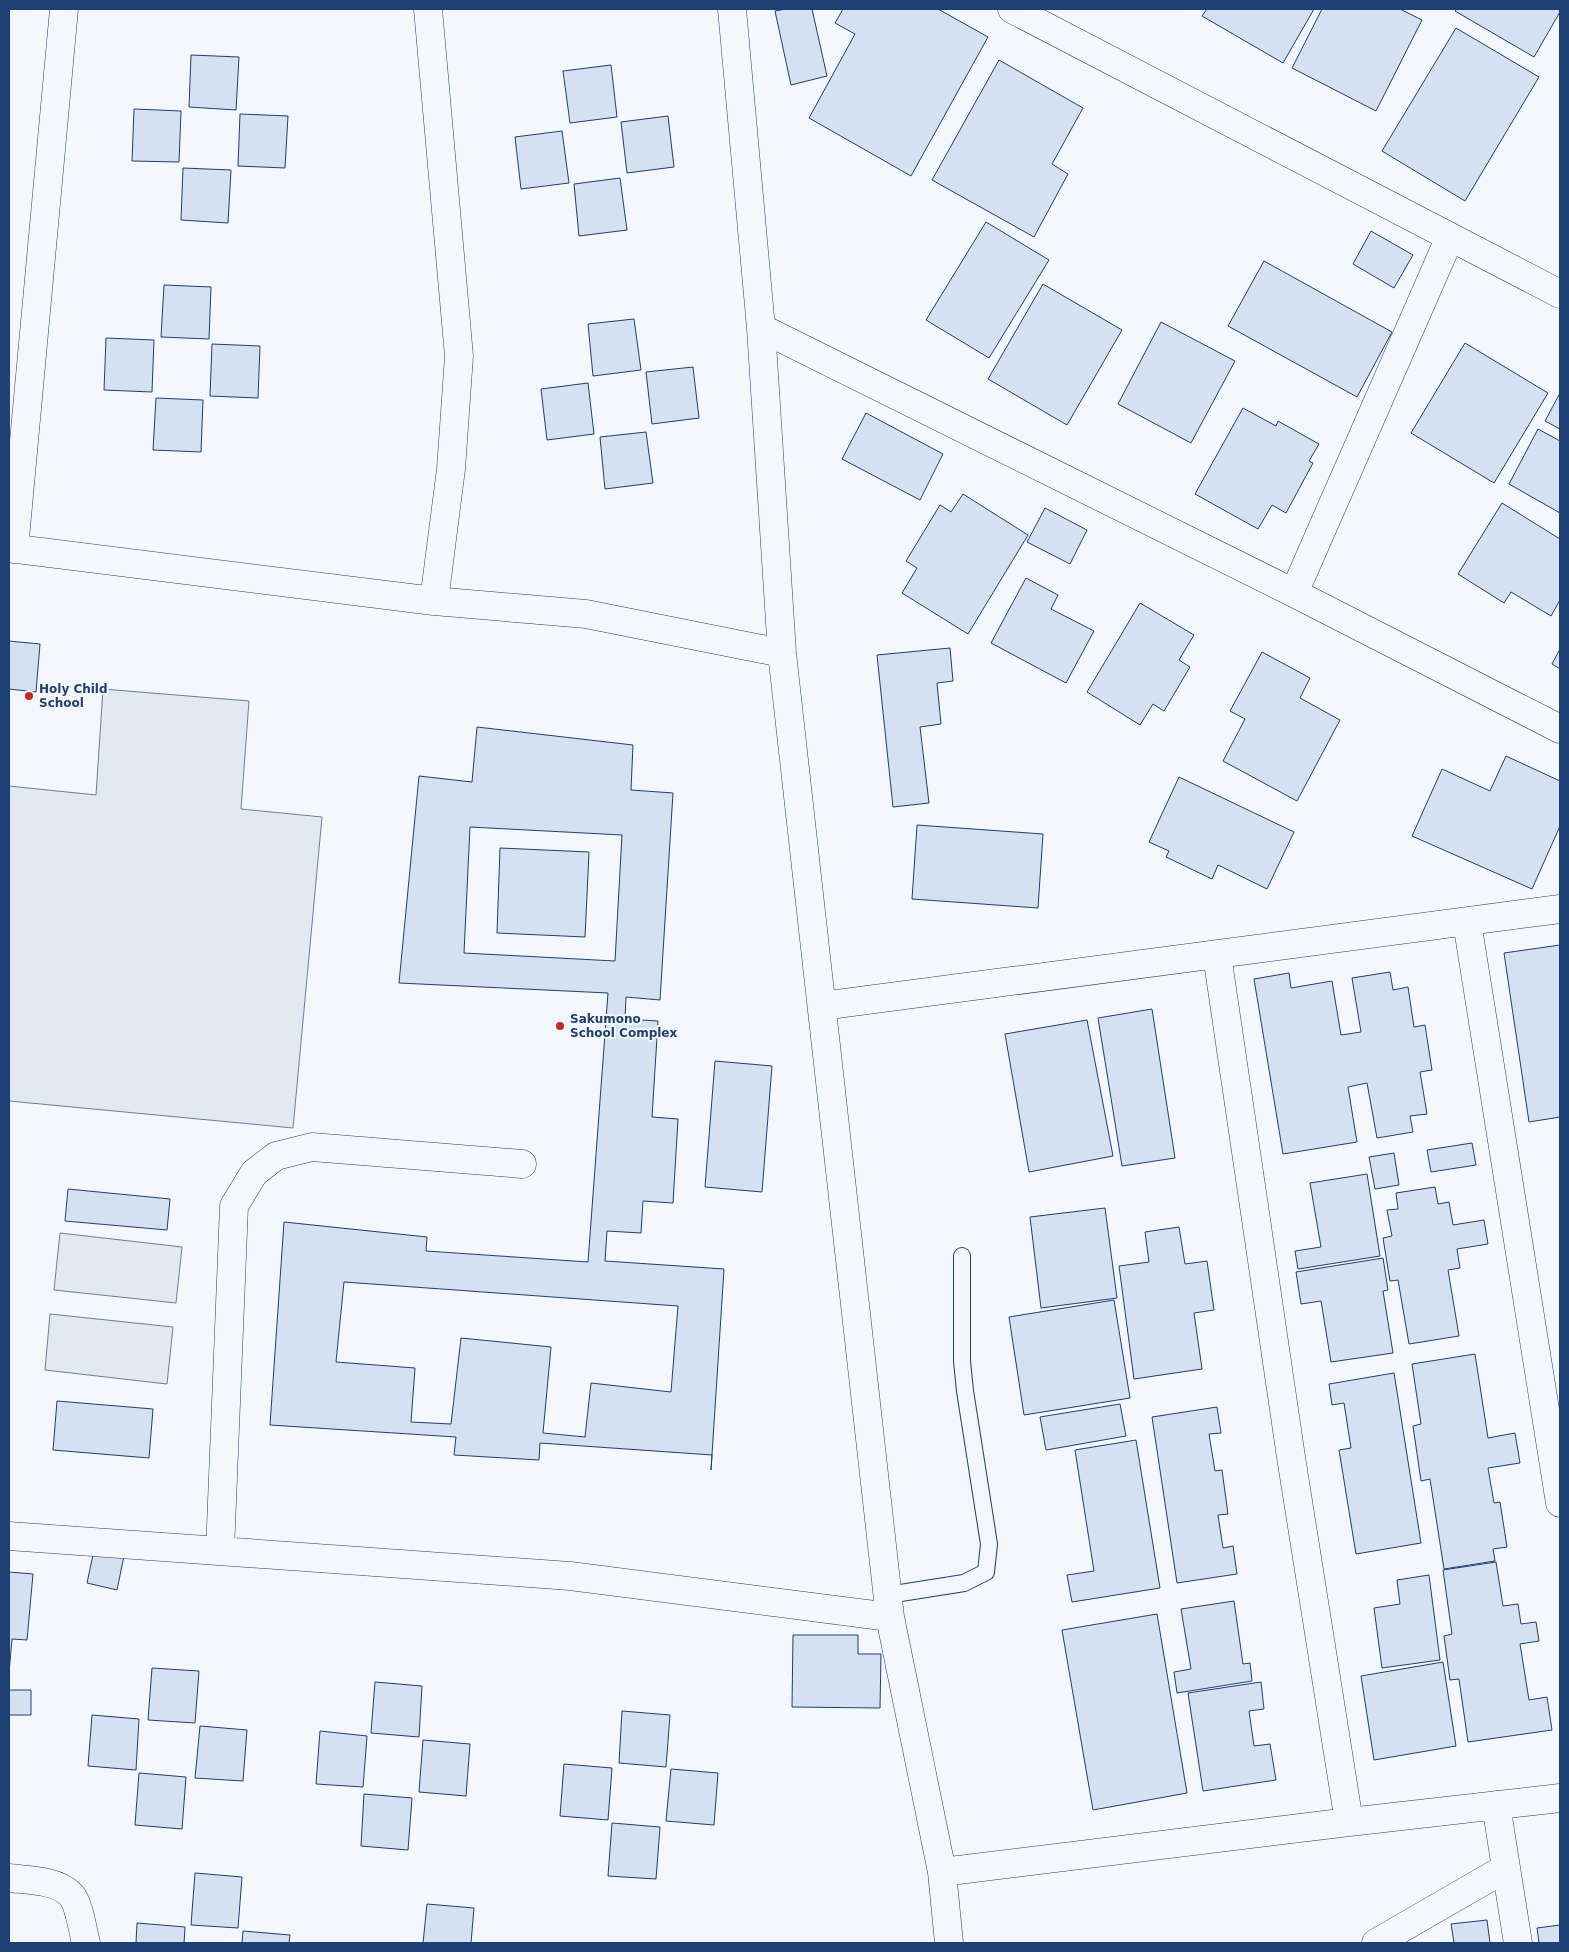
<svg xmlns="http://www.w3.org/2000/svg" width="1569" height="1952" font-family="'DejaVu Sans',sans-serif">
<style>
.green{fill:#e3e9f0;stroke:#687fa3}
.building{fill:#d5e0f0;stroke:#1d3f73;fill-rule:evenodd}
.lines{fill:none;stroke-linecap:round;stroke-linejoin:round}
.service-casing{stroke:#1d3f73;stroke-width:18}
.minor-casing{stroke:#1d3f73;stroke-width:29}
.service{stroke:#f4f7fb;stroke-width:16}
.minor{stroke:#f4f7fb;stroke-width:28}
.poi-dot{fill:#c62828;stroke:#f4f7fb;stroke-width:2}
.labels{text-anchor:middle;stroke-width:4;stroke-linejoin:round;paint-order:stroke}
.poi-label{font-size:12px;font-weight:bold;fill:#1d3f73;stroke:#f4f7fb;text-anchor:start}
</style>
<rect width="100%" height="100%" fill="#f4f7fb"/>
<path class="green" d="M103 689 249 701 241 809 322 817 293 1128 9 1101V786L96 795Z
M60 1233 182 1247 176 1303 54 1290Z
M50 1314 173 1327 167 1384 45 1370Z"/>
<path class="building" d="M786 9H812L827 76 791 85 775 11Z
M843 9H938L988 37 911 176 809 118 855 34 835 23Z
M1207 9H1314L1283 63 1202 16Z
M1322 9H1400L1422 20 1376 111 1292 68Z
M1457 9H1560V12L1534 57 1455 11Z
M1456 28 1539 77 1465 201 1382 151Z
M191 55 239 57 236 110 189 107Z
M999 60 1083 108 1052 164 1068 174 1034 237 932 180Z
M611 65 617 117 570 123 563 71Z
M134 109 181 111 179 162 132 161Z
M240 114 288 116 285 168 238 166Z
M668 116 674 167 627 173 621 122Z
M562 131 569 183 521 189 515 137Z
M183 168 231 170 228 223 181 220Z
M620 178 627 230 579 236 574 184Z
M986 222 1049 260 989 358 926 320Z
M1371 231 1413 255 1394 288 1353 264Z
M1264 261 1392 332 1357 397 1228 326Z
M1043 284 1122 330 1067 425 988 379Z
M164 285 211 287 209 339 161 337Z
M634 319 641 370 593 376 588 324Z
M1161 322 1235 361 1191 443 1118 404Z
M106 338 154 340 152 392 104 390Z
M1465 343 1548 393 1494 483 1411 433Z
M212 344 260 346 258 398 210 396Z
M693 367 699 418 652 424 646 372Z
M588 383 594 434 547 440 541 389Z
M1560 393V429L1545 421Z
M156 398 203 400 201 452 153 450Z
M1243 408 1276 426 1278 421 1319 444 1309 461 1313 463 1286 513 1272 505 1258 529 1195 494Z
M866 413 943 454 920 500 842 459Z
M1538 429 1560 441V513L1509 484Z
M646 432 653 483 605 489 600 437Z
M963 494 1028 535 968 634 902 593 917 568 906 561 940 505 951 512Z
M1502 503 1560 539V600L1551 616 1511 592 1504 603 1458 574Z
M1045 508 1087 530 1070 564 1027 542Z
M1026 578 1058 595 1051 609 1094 631 1066 683 991 643Z
M1140 603 1194 635 1179 660 1190 667 1164 711 1153 704 1140 725 1087 692Z
M9 641 40 644 36 692 9 689Z
M950 648 953 681 937 683 941 724 920 727 929 803 893 807 877 655Z
M1560 649V669L1552 664Z
M1262 652 1310 678 1300 698 1340 720 1297 801 1223 761 1245 719 1230 711Z
M477 727 633 745 631 790 673 793 660 1000 626 997 625 1019 658 1021 652 1117 678 1119 673 1203 643 1201 641 1233 607 1231 605 1261 724 1269 711 1470 712 1455 540 1443 539 1460 454 1455 456 1437 270 1425 284 1222 427 1237 426 1251 588 1262 608 993 399 983 419 776 472 782ZM470 827 622 835 615 961 464 953ZM344 1282 678 1306 671 1392 591 1383 585 1437 543 1433 551 1347 461 1338 451 1424 411 1422 415 1368 336 1362Z
M1506 756 1560 781V826L1532 889 1412 836 1442 769 1490 791Z
M1179 777 1294 832 1267 889 1218 865 1212 879 1166 857 1169 851 1149 842Z
M917 825 1043 834 1038 908 912 899Z
M500 848 589 852 585 937 497 933Z
M1560 945V1117L1529 1122 1504 953Z
M1390 972 1393 990 1408 987 1414 1027 1425 1025 1432 1070 1420 1072 1427 1114 1410 1116 1413 1132 1377 1138 1367 1083 1348 1087 1357 1142 1283 1154 1254 979 1289 973 1291 988 1332 981 1341 1035 1361 1032 1352 978Z
M1152 1009 1175 1158 1122 1166 1098 1018Z
M1087 1020 1113 1156 1029 1172 1005 1034Z
M715 1061 772 1066 762 1192 705 1187Z
M1472 1143 1476 1165 1431 1172 1427 1150Z
M1394 1153 1399 1185 1375 1189 1369 1157Z
M1367 1174 1380 1256 1298 1269 1295 1251 1321 1247 1310 1183Z
M1435 1187 1438 1204 1449 1202 1453 1225 1484 1220 1488 1244 1457 1249 1460 1268 1448 1270 1459 1336 1409 1344 1398 1280 1390 1281 1383 1238 1392 1236 1387 1210 1398 1209 1396 1193Z
M68 1189 170 1199 167 1230 65 1221Z
M1105 1208 1117 1298 1041 1308 1030 1217Z
M1179 1227 1185 1264 1207 1261 1214 1310 1194 1313 1202 1369 1134 1379 1119 1266 1149 1262 1145 1232Z
M1383 1258 1388 1290 1383 1291 1393 1353 1331 1362 1321 1301 1301 1304 1296 1272Z
M1114 1300 1130 1398 1024 1415 1009 1317Z
M1475 1354 1488 1438 1515 1433 1520 1463 1488 1468 1494 1503 1500 1502 1507 1547 1493 1549 1495 1561 1444 1569 1430 1479 1421 1481 1413 1426 1421 1424 1412 1364Z
M1394 1373 1421 1543 1356 1554 1339 1450 1351 1448 1344 1403 1332 1405 1329 1384Z
M57 1401 153 1409 149 1458 53 1450Z
M1120 1404 1126 1436 1046 1450 1040 1417Z
M1217 1407 1221 1433 1209 1434 1215 1471 1222 1470 1228 1514 1218 1515 1223 1548 1233 1546 1237 1574 1177 1583 1152 1417Z
M1136 1440 1160 1588 1072 1602 1067 1575 1094 1571 1075 1450Z
M94 1550 124 1556 117 1590 87 1583Z
M1496 1562 1503 1606 1518 1604 1521 1624 1536 1622 1539 1641 1520 1644 1529 1700 1547 1697 1552 1730 1468 1742 1459 1679 1450 1680 1444 1636 1452 1634 1443 1570Z
M9 1572 33 1574 27 1640 12 1639 9 1673Z
M1429 1575 1440 1660 1382 1668 1374 1608 1400 1604 1397 1580Z
M1234 1601 1243 1664 1250 1663 1252 1681 1177 1693 1174 1672 1191 1669 1181 1609Z
M1157 1614 1187 1793 1093 1810 1062 1630Z
M793 1635H858V1654H881L880 1708 792 1707Z
M1443 1662 1456 1746 1374 1760 1361 1676Z
M152 1668 199 1671 195 1723 148 1720Z
M375 1682 422 1686 419 1737 371 1733Z
M1261 1682 1264 1709 1249 1711 1254 1746 1270 1744 1276 1780 1203 1791 1188 1693Z
M9 1690H31V1715H9Z
M622 1711 670 1715 666 1767 619 1763Z
M92 1715 139 1719 136 1770 88 1766Z
M200 1726 247 1730 243 1781 195 1778Z
M320 1731 367 1736 363 1787 316 1784Z
M423 1740 470 1744 466 1796 419 1792Z
M564 1764 612 1768 608 1820 560 1816Z
M671 1769 718 1773 714 1825 666 1821Z
M139 1773 186 1777 182 1829 135 1825Z
M364 1794 412 1798 408 1850 361 1846Z
M612 1823 660 1827 656 1879 608 1876Z
M195 1873 242 1877 238 1928 191 1925Z
M427 1904 474 1908 471 1943H423Z
M1487 1920 1490 1943H1454L1451 1924Z
M137 1923 185 1927 184 1943H136Z
M1560 1925V1943H1539L1537 1928Z
M243 1931 290 1935 289 1943H242Z"/>
<g class="lines">
<g class="service-casing">
<path id="service" d="M888 1595 964 1583 986 1572 989 1544 965 1391 962 1361V1256"/>
</g>
<g class="minor-casing">
<path id="minor" d="M428 9 459 356 451 469 434 601
M732 9 761 328 782 653 890 1617 942 1872 949 1943
M1012 9 1560 294
M1450 237 1294 593 1560 729
M761 328 1294 593
M9 548 434 601 586 614 782 653
M14 549 64 9
M1467 922 1560 1503
M1217 955 1291 1457 1349 1822
M822 1006 1560 909
M9 1536 570 1576 890 1617
M220 1551 234 1206 254 1173 276 1156 312 1147 522 1164
M1496 1805 1518 1943
M942 1872 1349 1822 1560 1798
M9 1878C27 1880 58 1880 71 1895 79 1903 83 1932 86 1943
M1376 1943 1506 1868"/>
</g>
<use href="#service" class="service"/>
<use href="#minor" class="minor"/>
</g>
<g class="poi-dot">
<circle cx="29" cy="696" r="5"/>
<circle cx="560" cy="1026" r="5"/>
</g>
<g class="labels">
<g class="poi-label">
<text x="39" y="693">Holy Child<tspan x="39" dy="14">School</tspan></text>
<text x="570" y="1023">Sakumono<tspan x="570" dy="14">School Complex</tspan></text>
</g>
</g>
<rect width="1569" height="1952" fill="none" stroke="#1d3f73" stroke-width="20"/>
</svg>
